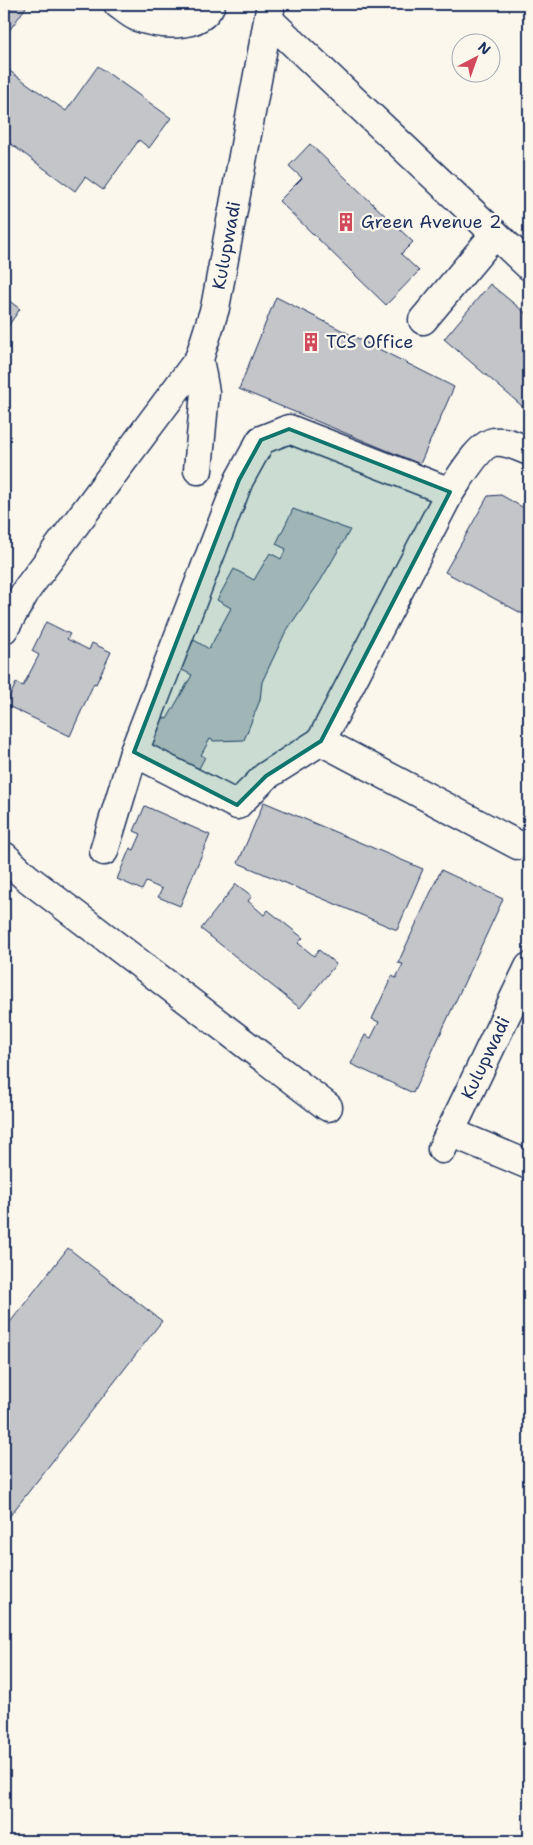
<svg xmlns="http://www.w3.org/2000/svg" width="533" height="1845" font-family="'Shantell Sans',sans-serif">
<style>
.building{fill:#c3c5c9;stroke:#1b2f5e}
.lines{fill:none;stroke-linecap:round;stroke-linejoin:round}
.minor-casing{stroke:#1b2f5e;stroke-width:31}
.minor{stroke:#fbf7ec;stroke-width:28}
.marked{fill:#0f766e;fill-opacity:0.2;stroke:#0f766e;stroke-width:4;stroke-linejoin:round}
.labels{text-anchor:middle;stroke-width:4.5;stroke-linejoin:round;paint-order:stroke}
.poi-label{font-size:18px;fill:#1b2f5e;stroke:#fbf7ec;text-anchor:start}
.street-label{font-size:18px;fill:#1b2f5e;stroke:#fbf7ec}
</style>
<rect width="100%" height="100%" fill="#fbf7ec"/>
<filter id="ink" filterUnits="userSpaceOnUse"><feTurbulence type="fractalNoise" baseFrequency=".02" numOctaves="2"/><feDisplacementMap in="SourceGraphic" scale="10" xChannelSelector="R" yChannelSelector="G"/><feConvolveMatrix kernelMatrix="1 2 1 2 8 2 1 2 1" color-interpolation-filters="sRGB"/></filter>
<g filter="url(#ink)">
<path class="building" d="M4 4H22L26 7 4 38Z
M98 66 171 118 149 148 139 140 103 190 85 177 75 191 4 139V67L66 111Z
M310 144 413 242 401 254 419 271 386 305 279 201 302 178 289 166Z
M490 284 529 316V412L444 339Z
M4 297 20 309 4 332Z
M276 297 454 387 420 464 239 389Z
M501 495 529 511V603L523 614 445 572 488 496Z
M293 509 350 530 321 580 285 633 262 682 260 700 244 740 214 741 210 739 201 755 205 757 194 778 143 750 162 717 167 719 192 675 178 668 194 640 209 649 231 608 217 600 234 569 254 580 270 553 281 559 286 549 276 544Z
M46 622 70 634 67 639 89 650 92 643 111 652 96 684 94 683 70 736 6 705 16 683 23 686 39 655 32 651Z
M264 802 423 869 397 930 238 863Z
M145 806 210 835 180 906 158 897 162 889 146 882 142 890 117 879 130 848 134 850 141 834 134 831Z
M441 870 503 899 413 1093 351 1064 365 1035 371 1038 379 1022 372 1019 392 976 396 978 403 964 398 963Z
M236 884 252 896 248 901 264 915 268 910 303 938 298 943 314 956 319 950 336 964 300 1008 201 929Z
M529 1129V1145L523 1142Z
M68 1248 162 1321 5 1522 4 1330Z"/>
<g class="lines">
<g class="minor-casing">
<g id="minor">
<path d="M118 4C124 8 130 14 137 17 159 25 199 30 211 4"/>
<path d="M269 20 529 266"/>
<path d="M423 320 495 234"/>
<path id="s1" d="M198 470 205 392 199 359 215 308 271 4"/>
<path d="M450 492 321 741 518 845"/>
<path d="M4 629 27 589 199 359"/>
<path d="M134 752 237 805 266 776 321 741"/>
<path d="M104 851 134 752 239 480 261 440 289 429 450 492C459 480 479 444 494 442 505 440 519 447 529 451"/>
<path d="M4 856 26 877 328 1107"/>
<path d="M450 1132 529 1165"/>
<path id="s2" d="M442 1149 529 967"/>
</g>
</g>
<use href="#minor" class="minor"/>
</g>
</g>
<path class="marked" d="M289 429 450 492 321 741 266 776 237 805 134 752 239 480 261 440Z"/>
<defs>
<g id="building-bare" transform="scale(1.5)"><path d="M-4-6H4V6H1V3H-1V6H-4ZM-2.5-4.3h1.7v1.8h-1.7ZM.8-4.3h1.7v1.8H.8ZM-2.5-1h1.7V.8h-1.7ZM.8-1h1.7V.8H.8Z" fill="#d1495b" stroke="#fbf7ec" stroke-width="2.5" paint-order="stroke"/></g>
</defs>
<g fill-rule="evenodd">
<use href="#building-bare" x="346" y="222"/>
<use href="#building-bare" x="311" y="342"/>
</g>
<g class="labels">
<g class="poi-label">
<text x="361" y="228">Green Avenue 2</text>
<text x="326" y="348">TCS Office</text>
</g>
<g class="street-label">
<text dy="6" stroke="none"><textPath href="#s1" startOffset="229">Kulupwadi</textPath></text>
<text dy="6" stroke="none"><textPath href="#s2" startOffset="101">Kulupwadi</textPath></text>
</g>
</g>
<rect width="533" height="1845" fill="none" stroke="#fbf7ec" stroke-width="20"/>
<rect x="10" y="10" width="513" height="1825" fill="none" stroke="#1b2f5e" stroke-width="2" filter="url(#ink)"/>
<g transform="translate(476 58) rotate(41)"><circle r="24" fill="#fbf7ec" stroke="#a1a7b3"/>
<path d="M0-4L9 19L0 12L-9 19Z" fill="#d1495b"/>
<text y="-8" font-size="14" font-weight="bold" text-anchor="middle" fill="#1b2f5e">N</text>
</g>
</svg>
